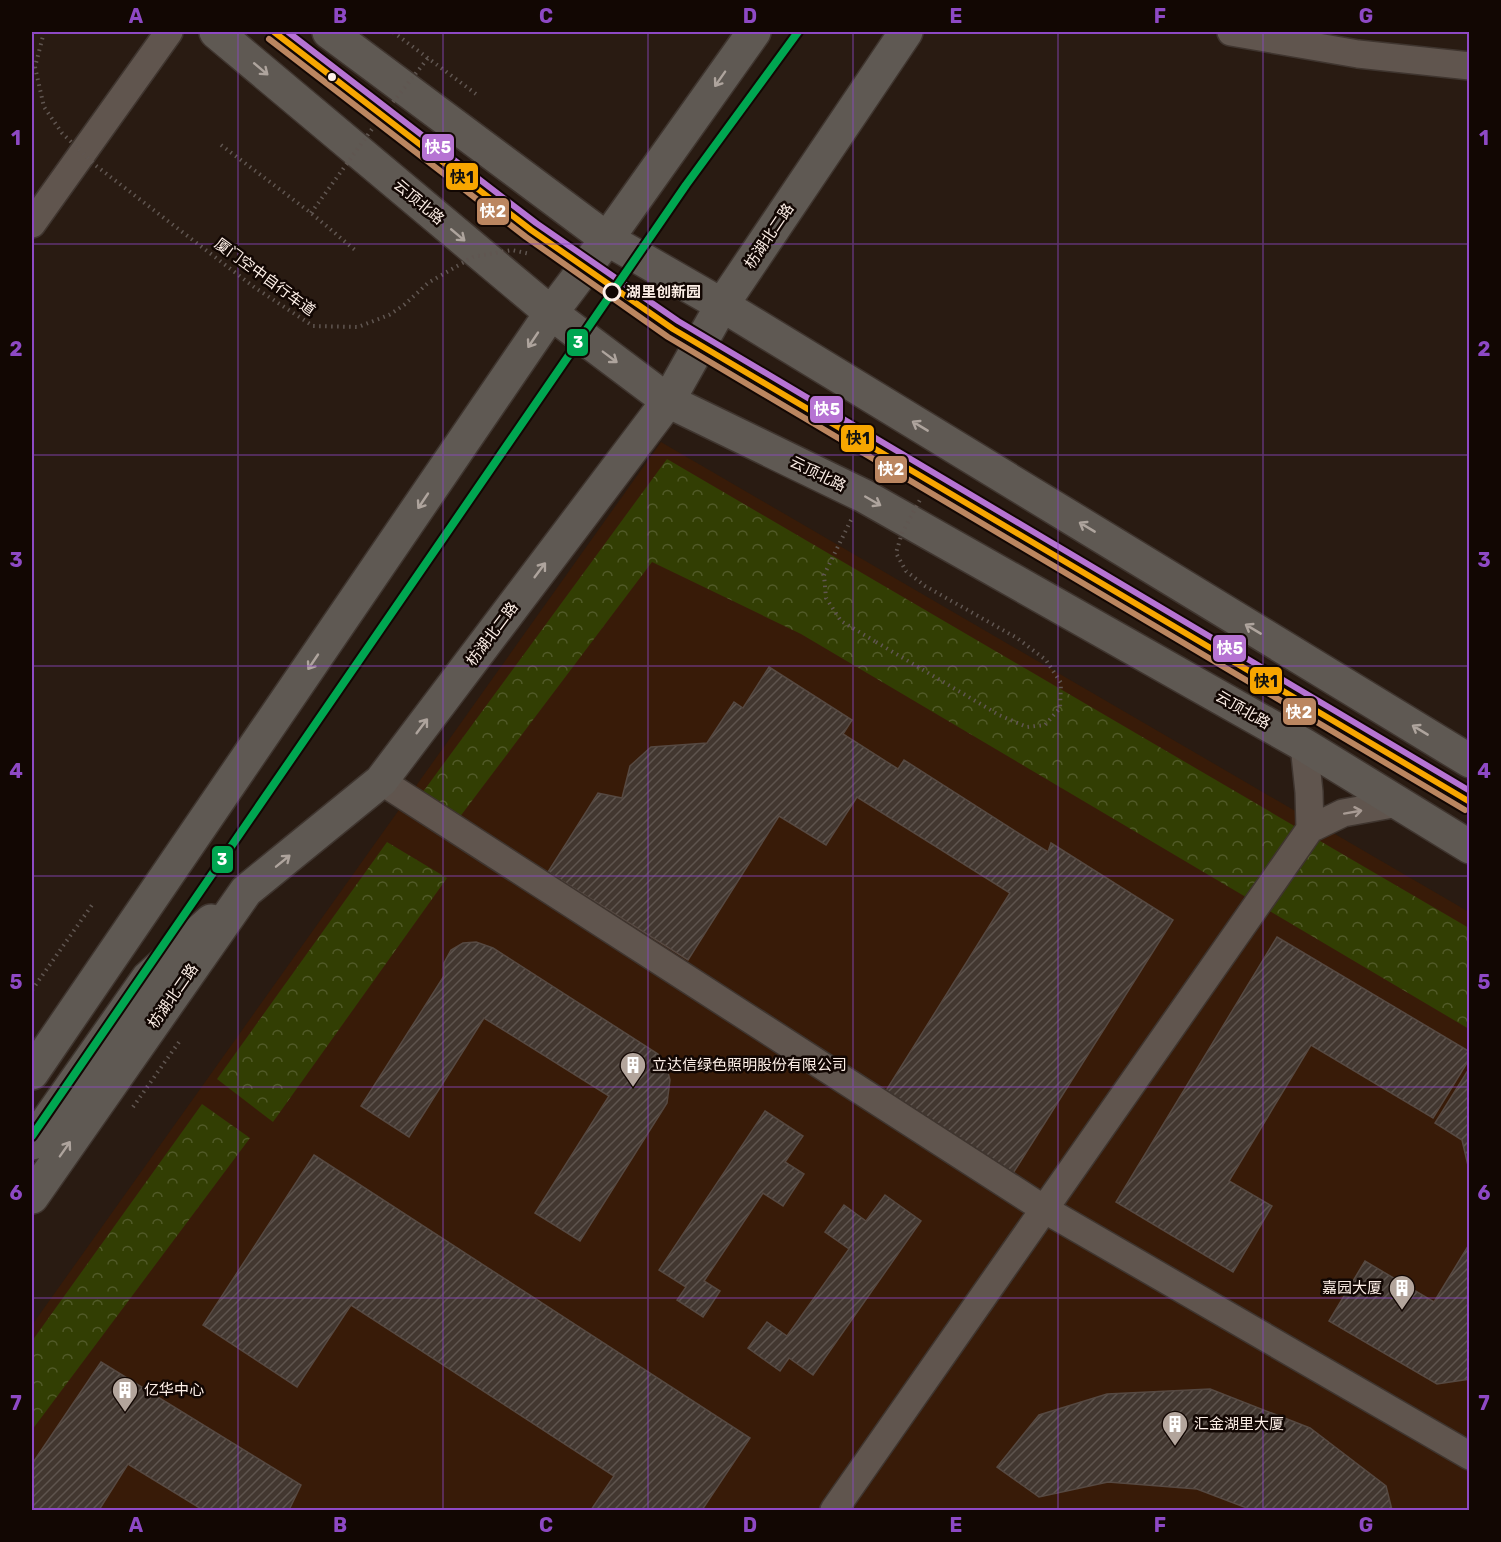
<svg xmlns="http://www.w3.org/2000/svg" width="1501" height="1542" font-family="Rubik,'Noto Sans SC',sans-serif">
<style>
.built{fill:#381b08}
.forest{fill:url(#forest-crowns)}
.building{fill:url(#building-hatch);stroke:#564942;stroke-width:1.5}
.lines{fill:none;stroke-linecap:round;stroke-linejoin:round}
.street-casing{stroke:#3f352f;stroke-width:30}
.secondary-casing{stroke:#3f352f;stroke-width:36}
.path{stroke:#605651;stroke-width:4;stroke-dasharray:1.5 4.5;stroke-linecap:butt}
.street{stroke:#60554e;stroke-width:27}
.secondary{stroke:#5f5953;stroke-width:33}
.lane-bridge-casing{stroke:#3f352f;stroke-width:16;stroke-linecap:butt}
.path-bridge{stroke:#605651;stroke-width:4;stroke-dasharray:1.5 4.5;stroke-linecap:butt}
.lane-bridge{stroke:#60554e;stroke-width:14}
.bus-1-casing{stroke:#120703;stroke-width:10}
.bus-2-casing{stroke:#120703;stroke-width:10}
.bus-3-casing{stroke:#120703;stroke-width:10}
.bus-1{stroke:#f7a600;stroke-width:6}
.bus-2{stroke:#bb8660;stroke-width:6}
.bus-3{stroke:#b673d3;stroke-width:6}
.metro-1-casing{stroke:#120703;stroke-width:12}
.metro-1{stroke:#00a651;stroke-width:8}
.oneway{stroke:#aea49d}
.oneway2{stroke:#a79a93}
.grid{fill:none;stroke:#8e49c5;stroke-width:1.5;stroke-opacity:0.55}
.bus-dot{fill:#fdefe7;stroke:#120703;stroke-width:2}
.stop-dot{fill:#120703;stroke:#fdefe7;stroke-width:3}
.labels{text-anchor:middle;stroke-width:5;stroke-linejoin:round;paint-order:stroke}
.street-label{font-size:15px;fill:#fdefe7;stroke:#120703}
.stop-label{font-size:15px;font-weight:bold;fill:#fdefe7;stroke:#120703;text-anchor:start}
.poi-label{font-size:15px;fill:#fdefe7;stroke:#120703;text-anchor:start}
.line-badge{stroke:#120703;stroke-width:2}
.badge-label{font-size:16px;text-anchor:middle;font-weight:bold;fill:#fff}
.pale-badge-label{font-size:16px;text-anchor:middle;font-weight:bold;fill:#111}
.neatline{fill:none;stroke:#8e49c5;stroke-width:2}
.grid-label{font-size:20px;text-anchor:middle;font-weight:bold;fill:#8e49c5}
</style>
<defs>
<pattern id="forest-crowns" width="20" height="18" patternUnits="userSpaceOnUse" patternTransform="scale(1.5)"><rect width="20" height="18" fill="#323e03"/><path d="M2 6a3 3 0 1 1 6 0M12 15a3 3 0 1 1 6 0" fill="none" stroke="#515a28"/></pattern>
<pattern id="building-hatch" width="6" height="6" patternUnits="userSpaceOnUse" patternTransform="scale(1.5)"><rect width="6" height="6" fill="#423730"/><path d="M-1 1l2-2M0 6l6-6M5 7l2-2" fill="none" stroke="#5e544e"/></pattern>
</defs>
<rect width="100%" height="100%" fill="#291b12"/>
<path class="built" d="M661 442 1469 912V1510H32V1325Z"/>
<path class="forest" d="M667 459 1469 928V1029L801 634 652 562 453 826 417 800Z
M387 842 447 878 273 1122 217 1079Z
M202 1104 250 1138 32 1430V1341Z"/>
<path class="building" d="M769 667 852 720 843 734 898 769 904 760 1048 852 1051 843 1173 920 1010 1178 882 1097 1010 893 857 797 826 845 779 816 688 960 548 872 598 793 622 798 630 766 651 747 707 743 734 702 743 708Z
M1277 937 1470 1052V1058L1433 1118 1311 1045 1229 1181 1272 1206 1233 1272 1116 1202Z
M476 942 493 948 658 1054 667 1068 670 1080 667 1103 580 1241 535 1213 609 1096 484 1018 409 1137 361 1106 444 976V963L451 950 463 943Z
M1470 1067V1174L1462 1140 1435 1123Z
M765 1111 803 1136 785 1162 804 1174 783 1206 763 1193 704 1281 720 1291 703 1317 677 1300 686 1287 659 1270Z
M314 1155 750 1438 702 1510H591L614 1476 351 1305 297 1387 203 1325Z
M885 1195 921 1221 813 1375 789 1358 780 1371 748 1348 767 1322 787 1336 849 1249 825 1232 844 1205 866 1221Z
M1470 1243V1379L1437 1384 1329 1321 1365 1261 1434 1302Z
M101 1362 301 1485 289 1510H203L128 1464 99 1510H32V1464Z
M1210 1389 1310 1428 1386 1486 1392 1510H1252L1197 1489 1108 1482 1039 1497 997 1467 1039 1415 1107 1394Z"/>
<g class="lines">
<g class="street-casing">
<path id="street" d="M1231 32 1358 54 1470 66
M32 224 169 32
M1304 745 1309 792 1310 829
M381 781 1044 1209 1470 1456
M834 1510 1310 829 1343 813 1398 803"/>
</g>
<g class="secondary-casing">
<path id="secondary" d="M216 32 551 313 668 401 864 496 1304 745 1470 847
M329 32 607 239 722 305 1470 761
M32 1073 551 313 607 239 754 32
M32 1143 148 978 211 921
M32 1197 246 891 381 781 668 401 722 305 906 32"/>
</g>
<path class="path" d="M393 32 476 94
M221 145 311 213 355 250
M851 520 824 575 826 598 841 621 876 642
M32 990 92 905
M133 1107 179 1042"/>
<use href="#street" class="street"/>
<use href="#secondary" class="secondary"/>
<g class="lane-bridge-casing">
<path id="lane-bridge" d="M274 32 531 230 673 329 1470 802"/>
</g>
<path class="path-bridge" d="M44 32 35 67 44 107 62 133 95 165 254 287 313 326 358 327 389 315 404 305 428 283 473 257 512 250 530 254
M393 102 428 58
M311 213 372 129
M876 642 999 715 1027 727 1045 725 1060 708 1061 683 1046 660 1017 638 925 586 906 571 896 553 902 533 921 498"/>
<use href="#lane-bridge" class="lane-bridge"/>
<g class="bus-1-casing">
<path id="bus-1" d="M274 32 531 230 673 329 1470 802"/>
</g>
<g class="bus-2-casing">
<path id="bus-2" d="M269 39 526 237 668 337 1465 810"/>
</g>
<g class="bus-3-casing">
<path id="bus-3" d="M288 32 536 223 678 321 1470 791"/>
</g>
<use href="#bus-1" class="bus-1"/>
<use href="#bus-2" class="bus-2"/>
<use href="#bus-3" class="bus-3"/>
<g class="metro-1-casing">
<path id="metro-1" d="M32 1136 686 185 798 32"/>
</g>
<use href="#metro-1" class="metro-1"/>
</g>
<defs><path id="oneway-shaft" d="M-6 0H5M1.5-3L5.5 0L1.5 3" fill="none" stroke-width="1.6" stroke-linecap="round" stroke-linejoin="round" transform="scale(1.5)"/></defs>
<g class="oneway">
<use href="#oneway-shaft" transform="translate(261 69) rotate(40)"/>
<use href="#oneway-shaft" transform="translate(720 79) rotate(125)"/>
<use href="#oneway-shaft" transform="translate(458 235) rotate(40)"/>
<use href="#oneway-shaft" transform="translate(533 340) rotate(124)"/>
<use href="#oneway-shaft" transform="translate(610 357) rotate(37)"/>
<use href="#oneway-shaft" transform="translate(920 426) rotate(-149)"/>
<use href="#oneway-shaft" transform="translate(423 501) rotate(124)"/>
<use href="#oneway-shaft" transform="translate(873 501) rotate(30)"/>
<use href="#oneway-shaft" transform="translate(1087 527) rotate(-149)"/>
<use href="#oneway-shaft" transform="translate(540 570) rotate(-53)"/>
<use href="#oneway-shaft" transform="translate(1253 629) rotate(-149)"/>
<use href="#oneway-shaft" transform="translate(313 662) rotate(124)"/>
<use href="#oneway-shaft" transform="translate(422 726) rotate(-53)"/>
<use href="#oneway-shaft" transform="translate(1420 730) rotate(-149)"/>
<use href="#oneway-shaft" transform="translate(283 861) rotate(-39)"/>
<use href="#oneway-shaft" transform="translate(65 1149) rotate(-55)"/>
</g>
<use class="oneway2" href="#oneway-shaft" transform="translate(1353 812) rotate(-10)"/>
<path class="grid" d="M238 32V1510M443 32V1510M648 32V1510M853 32V1510M1058 32V1510M1263 32V1510M32 244H1470M32 455H1470M32 666H1470M32 876H1470M32 1087H1470M32 1298H1470"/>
<defs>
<g id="building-pin" transform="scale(1.35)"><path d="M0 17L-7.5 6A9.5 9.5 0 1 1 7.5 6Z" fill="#b3a59c" stroke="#120703"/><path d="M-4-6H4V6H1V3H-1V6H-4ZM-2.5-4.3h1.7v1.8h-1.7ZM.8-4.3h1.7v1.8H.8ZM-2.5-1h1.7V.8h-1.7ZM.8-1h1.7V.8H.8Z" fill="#fff"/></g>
</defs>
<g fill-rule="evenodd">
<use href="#building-pin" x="633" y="1065"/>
<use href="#building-pin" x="1402" y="1288"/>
<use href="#building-pin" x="125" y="1390"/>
<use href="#building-pin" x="1175" y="1424"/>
</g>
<circle class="bus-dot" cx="332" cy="77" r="5"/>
<circle class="stop-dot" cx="612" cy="292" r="8"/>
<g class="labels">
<g class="street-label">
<text transform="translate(419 202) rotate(40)" y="5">云顶北路</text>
<text transform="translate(769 236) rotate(-56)" y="5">枋湖北二路</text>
<text transform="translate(265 277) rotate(36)" y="5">厦门空中自行车道</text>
<text transform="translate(818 474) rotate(26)" y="5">云顶北路</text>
<text transform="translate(492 634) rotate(-53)" y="5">枋湖北二路</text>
<text transform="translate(1243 710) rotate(30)" y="5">云顶北路</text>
<text transform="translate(173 996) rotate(-55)" y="5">枋湖北二路</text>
</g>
<g class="stop-label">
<text x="626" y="297">湖里创新园</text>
</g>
<g class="poi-label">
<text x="652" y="1070">立达信绿色照明股份有限公司</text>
<text x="1382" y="1293" text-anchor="end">嘉园大厦</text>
<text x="144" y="1395">亿华中心</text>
<text x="1194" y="1429">汇金湖里大厦</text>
</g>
</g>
<g class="line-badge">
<rect x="421" y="133" width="34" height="29" rx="6" fill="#b673d3"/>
<rect x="445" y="162" width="34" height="29" rx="6" fill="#f7a600"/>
<rect x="476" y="197" width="34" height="29" rx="6" fill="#bb8660"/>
<rect x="566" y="328" width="23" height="29" rx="6" fill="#00a651"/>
<rect x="809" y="395" width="35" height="29" rx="6" fill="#b673d3"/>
<rect x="840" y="424" width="35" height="29" rx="6" fill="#f7a600"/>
<rect x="874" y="455" width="34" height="29" rx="6" fill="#bb8660"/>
<rect x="1212" y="634" width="35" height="29" rx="6" fill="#b673d3"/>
<rect x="1249" y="666" width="34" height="29" rx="6" fill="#f7a600"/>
<rect x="1282" y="697" width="35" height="29" rx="6" fill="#bb8660"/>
<rect x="211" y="845" width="23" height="29" rx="6" fill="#00a651"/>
</g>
<g class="badge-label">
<text x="438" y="153">快5</text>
<text x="493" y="217">快2</text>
<text x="578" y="348">3</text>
<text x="827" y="415">快5</text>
<text x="891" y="475">快2</text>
<text x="1230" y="654">快5</text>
<text x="1299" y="718">快2</text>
<text x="222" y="865">3</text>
</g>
<g class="pale-badge-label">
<text x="462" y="183">快1</text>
<text x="858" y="444">快1</text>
<text x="1266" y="687">快1</text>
</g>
<rect width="1501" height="1542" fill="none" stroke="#120703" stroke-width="66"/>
<rect x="33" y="33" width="1435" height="1476" class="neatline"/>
<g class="grid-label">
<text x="136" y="23">A</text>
<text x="340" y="23">B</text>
<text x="546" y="23">C</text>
<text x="750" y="23">D</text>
<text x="956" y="23">E</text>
<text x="1160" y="23">F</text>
<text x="1366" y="23">G</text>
<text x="16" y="145">1</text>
<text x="1484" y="145">1</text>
<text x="16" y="356">2</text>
<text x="1484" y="356">2</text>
<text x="16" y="567">3</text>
<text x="1484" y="567">3</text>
<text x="16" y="778">4</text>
<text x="1484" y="778">4</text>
<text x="16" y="989">5</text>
<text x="1484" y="989">5</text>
<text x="16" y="1200">6</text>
<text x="1484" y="1200">6</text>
<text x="16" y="1410">7</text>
<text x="1484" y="1410">7</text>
<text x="136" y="1532">A</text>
<text x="340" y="1532">B</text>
<text x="546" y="1532">C</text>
<text x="750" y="1532">D</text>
<text x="956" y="1532">E</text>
<text x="1160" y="1532">F</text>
<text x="1366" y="1532">G</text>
</g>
</svg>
